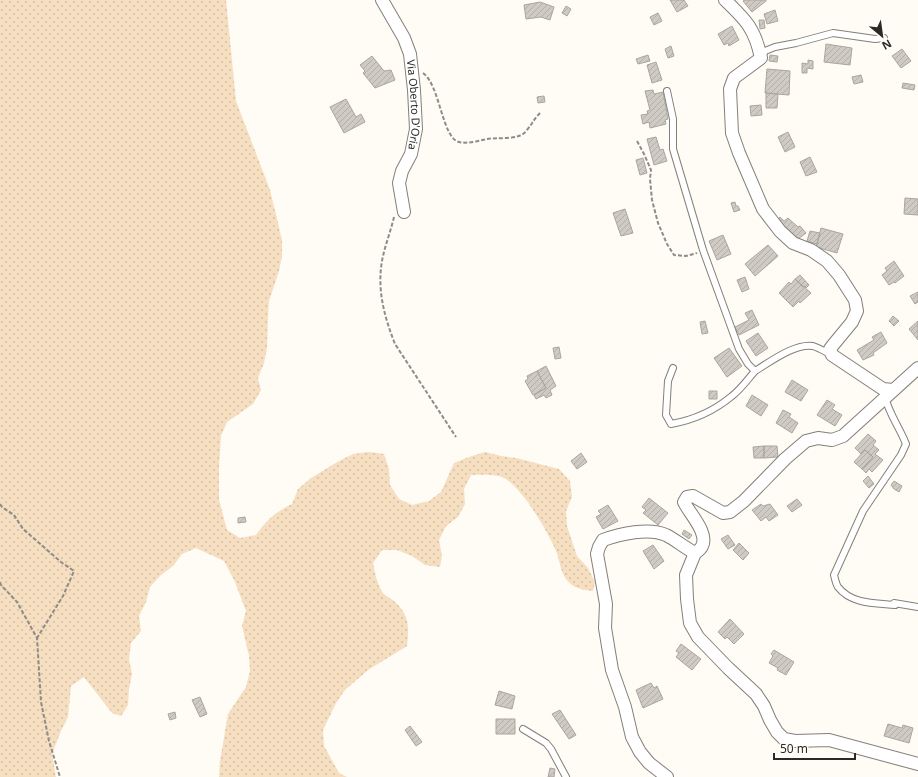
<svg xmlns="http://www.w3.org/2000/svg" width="918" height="777" font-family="'Noto Sans',sans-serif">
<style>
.grass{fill:url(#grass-dots)}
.building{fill:url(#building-hatch);stroke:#a9a59f}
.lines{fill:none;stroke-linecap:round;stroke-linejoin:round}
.lane-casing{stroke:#847f7a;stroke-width:8}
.street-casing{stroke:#847f7a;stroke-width:14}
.path{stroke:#8f8c88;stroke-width:2;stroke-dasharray:4 2;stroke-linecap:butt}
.lane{stroke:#fff;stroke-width:6}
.street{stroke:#fff;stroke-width:12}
.labels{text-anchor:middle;stroke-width:3.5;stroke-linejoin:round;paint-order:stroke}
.street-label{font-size:11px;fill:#2b2926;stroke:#fffbf5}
</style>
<defs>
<pattern id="grass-dots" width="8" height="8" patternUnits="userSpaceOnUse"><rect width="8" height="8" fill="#f6dec0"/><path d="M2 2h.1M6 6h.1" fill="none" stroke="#d3bea5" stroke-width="1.8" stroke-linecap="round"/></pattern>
<pattern id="building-hatch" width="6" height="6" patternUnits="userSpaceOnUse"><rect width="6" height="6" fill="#cfcac4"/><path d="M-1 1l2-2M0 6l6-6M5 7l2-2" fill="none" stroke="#b2aea8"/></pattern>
</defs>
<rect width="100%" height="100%" fill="#fffbf5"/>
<path class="grass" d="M0 0H226L236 101 270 190 282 240V256L279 271 269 301 268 316 267 348 264 363 258 378 261 390 253 404 227 422 221 436 219 467V500L227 530 240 538 256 535C268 519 274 513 292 504L298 489 311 478 339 461 353 454 369 452 384 454 389 469 390 485 399 499 412 505 429 501 441 492 454 463 469 457 485 452 501 456 516 458 559 469 570 481 572 497 566 511 567 526 577 556 588 568 595 582 593 591C583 590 572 588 566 579 560 571 560 560 556 551 548 532 521 485 502 477 493 474 481 475 471 475L464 489 465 504 458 517 446 526 439 540 442 556 440 567 425 565 412 556 397 550H382L373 563C375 573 377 584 383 593 387 597 392 599 396 603 410 616 409 629 407 646L368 670 345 690 336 703 323 730 324 746 339 773 347 777H219L220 761 228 714 246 687 250 671 249 656 242 626 246 611 235 582 224 561 196 548 182 554 173 566 160 576 150 587 146 602 139 616 141 631 131 643 129 659 132 674 129 689 128 705 121 716 112 713 84 677 71 686 68 717 61 731 52 754 56 777H0Z"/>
<path class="building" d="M670 0H684L688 6 677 12Z
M745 0H766V1L752 12 743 1Z
M540 2 554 7 550 20 541 17 526 19 524 5Z
M566 6 571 9 567 16 562 13Z
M775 10 778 21 767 24 764 14Z
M658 13 662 21 654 25 650 17Z
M759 20H764L765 28 760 29Z
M732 26 739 40 729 46 728 43 724 45 718 34Z
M826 44 852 48 850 65 824 62Z
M671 46 674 56 668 58 665 49Z
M902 49 911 61 901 68 892 56Z
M648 55 650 61 638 64 636 59Z
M770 55 778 56 777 62 769 61Z
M372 56 384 71 391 70 395 80 375 88 363 73 365 71 360 65Z
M808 60 813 61V69L807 68V73H802V63L808 64Z
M656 62 662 80 652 83 647 65Z
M767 69 790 71 789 95 765 93Z
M861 75 863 82 854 84 852 77Z
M903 83 915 85 914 90 902 88Z
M653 90 654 94 663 92 668 119 665 120 666 124 650 128 649 122 643 124 641 115 648 114 647 111 650 110 645 91Z
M766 93 778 94 777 108H766Z
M544 96 545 102 538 103 537 97Z
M346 99 356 117 361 114 365 122 344 133 330 107Z
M761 105 762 115 751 116 750 106Z
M788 132 795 147 785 152 778 137Z
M656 137 660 150 663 149 667 161 654 165 647 139Z
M810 157 817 172 806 176 800 162Z
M643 158 647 173 640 175 636 160Z
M905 198 918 199V215L904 214Z
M735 202 736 206H738L740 210 734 212 731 203Z
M625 209 633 233 621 236 613 213Z
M780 217 784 221 788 218 798 227 800 226 806 233 798 239 790 237 777 221Z
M821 228 843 234 837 253 816 247Z
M810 231 820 233 817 244 807 241Z
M723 235 731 254 717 260 709 241Z
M768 245 778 256 755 276 745 264Z
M894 261 904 276 895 283 894 282 889 285 882 275 887 271 885 268Z
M800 275 809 285 806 288 805 286 803 287 795 279Z
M745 277 749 289 742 292 737 280Z
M795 279 811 293 800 303 799 301 793 307 779 293 789 282 791 284Z
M918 292V302L915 304 910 296Z
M752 310 759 325 739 335 735 327 749 320 745 313Z
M893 316 899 321 894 326 889 321Z
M705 321 708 333 702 334 700 322Z
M918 321V340L909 329Z
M881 332 887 343 873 353 874 355 863 360 857 350 874 340 872 337Z
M758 333 768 348 756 356 746 341Z
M559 347 561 358 555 359 553 348Z
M729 348 742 366 727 377 714 358Z
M546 366 556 386 550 390 552 395 546 398 544 395 536 399 534 395 546 388 537 371Z
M537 371 546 388 533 395 525 381 528 379 527 376Z
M792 380 808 390 801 401 785 392Z
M709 391H717V399H709Z
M752 395 768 405 761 416 746 406Z
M827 400 835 405 832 409 842 415 835 426 817 415Z
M783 410 791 414 789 417 798 423 792 433 776 423Z
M868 434 876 441 873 445 879 450 875 454 883 460 872 472 869 469 866 473 862 469 873 457 865 450 861 454 855 448Z
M764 446V458H754L753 447Z
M764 446H777L778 457 764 458Z
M865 450 873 457 862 469 854 462Z
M581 453 587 462 577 469 571 461Z
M868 476 874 484 869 488 863 481Z
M894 481 902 486 899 492 894 489 891 485Z
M649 498 668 513 658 525 643 513 646 510 642 507Z
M797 499 802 505 792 512 787 506Z
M761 504 763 506 770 504 778 515 769 521 766 517 761 521 752 510Z
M608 505 618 521 603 529 596 517 601 514 598 511Z
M245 517 246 522 238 523V518Z
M684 530 692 535 689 539 682 534Z
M728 535 735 545 728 549 721 539Z
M739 543 749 553 743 560 733 550Z
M653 545 664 561 654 569 643 551Z
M730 619 744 634 734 644 727 637 725 639 718 632Z
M681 644 701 659 692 670 676 657 679 653 676 651Z
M774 650 794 662 786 675 777 670 778 668 769 663 773 656 771 654Z
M651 683 654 688 657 686 663 699 643 708 636 690Z
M499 691 515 696 512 709 495 705Z
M200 697 207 714 200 717 192 700Z
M560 710 576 735 569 739 552 714Z
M175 712 176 718 170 720 168 714Z
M496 719H515V734H496Z
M888 724 902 728 903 725 913 728 909 743 884 736Z
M410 726 422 742 416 746 405 730Z
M550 768 555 769 554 777H548Z"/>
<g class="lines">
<g class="lane-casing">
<path id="lane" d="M762 57 765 51 775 47 796 43 833 33 875 39 884 38
M667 91 673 119V149L703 250 739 349 748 364 755 371C770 362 795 343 813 346 819 348 824 351 830 354
M673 368 668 381 666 415 671 424C694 420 714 411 732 396 741 389 748 379 755 371
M885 397C889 414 900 428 906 444L901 455 863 511 834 575C835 579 836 584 838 587 851 604 875 603 895 605L894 603 918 607
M523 729 546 743 551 749 566 777"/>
</g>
<g class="street-casing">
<g id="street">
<path id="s1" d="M382 0 404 38 410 54 414 90 416 129 411 154 402 171 399 183 404 212"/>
<path d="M725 0C746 20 755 29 761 58L734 78 730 89 732 133 739 153 763 209 780 231 793 243 811 250 827 261 839 275 855 300 857 311 852 322 833 345 830 349 832 355 883 389 893 390"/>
<path d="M695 553 686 575 687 599 690 623 698 637 728 668 756 694 764 706 770 720 777 732 784 739 795 741 829 740 918 764"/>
<path d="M667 777 649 763 640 752 632 737 625 707 612 670 605 628 606 604 597 554 599 547 603 540C620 534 649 527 666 535 676 540 685 548 695 553 698 551 701 549 702 546 709 533 689 513 684 502L687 497 693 496 723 513 730 512 744 501 785 459 806 441 818 438 832 440 843 436 918 368"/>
</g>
</g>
<path class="path" d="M423 73C440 85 442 138 459 142 468 144 478 141 487 139 498 137 520 141 527 130 532 124 534 119 540 113
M637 141 644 154 651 170 650 179 652 200 658 223 667 244 674 255 686 256 697 253
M394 217C391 230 386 243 383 256 376 287 384 316 395 344L456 437
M0 504 2 507 14 515 23 529 61 562 74 571 63 596 37 638
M0 582 1 585 17 602 37 638 41 702 49 741 60 777"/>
<use href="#lane" class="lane"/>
<use href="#street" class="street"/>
</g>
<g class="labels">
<g class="street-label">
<text dy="4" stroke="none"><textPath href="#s1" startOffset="112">Via Oberto D'Oria</textPath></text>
</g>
</g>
<g transform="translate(882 36) rotate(151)" stroke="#fffbf5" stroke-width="3" paint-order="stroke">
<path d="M0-3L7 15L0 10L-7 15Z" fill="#2b2926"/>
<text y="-6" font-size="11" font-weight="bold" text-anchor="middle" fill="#2b2926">N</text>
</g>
<path d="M774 753v6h81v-6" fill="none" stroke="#2b2926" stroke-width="2"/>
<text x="780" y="753" font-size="12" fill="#2b2926" stroke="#fffbf5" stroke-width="3" paint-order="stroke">50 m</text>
</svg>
